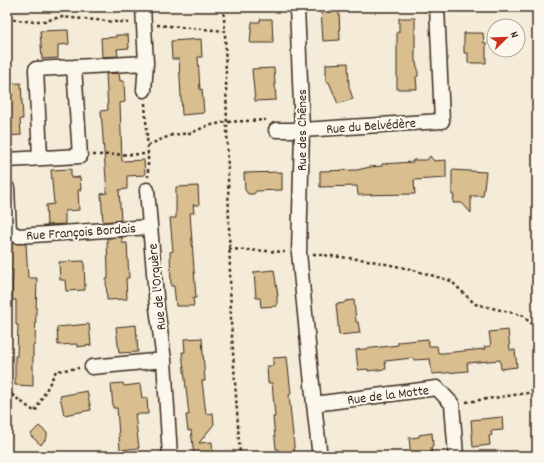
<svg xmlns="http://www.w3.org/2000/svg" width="544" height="463" font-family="Dekko,sans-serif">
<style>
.building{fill:#d9be8f;stroke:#3b2a1e}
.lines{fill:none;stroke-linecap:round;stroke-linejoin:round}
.minor-casing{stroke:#3b2a1e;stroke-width:17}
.path{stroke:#3b2a1e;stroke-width:2.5;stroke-dasharray:3 3;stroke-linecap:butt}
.minor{stroke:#fbf7ec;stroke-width:14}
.labels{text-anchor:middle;stroke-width:4;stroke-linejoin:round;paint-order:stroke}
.street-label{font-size:14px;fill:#3b2a1e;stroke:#fbf7ec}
</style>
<rect width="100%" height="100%" fill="#f4ecd9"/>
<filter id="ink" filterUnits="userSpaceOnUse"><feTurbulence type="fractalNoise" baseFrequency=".025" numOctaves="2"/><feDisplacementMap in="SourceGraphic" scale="8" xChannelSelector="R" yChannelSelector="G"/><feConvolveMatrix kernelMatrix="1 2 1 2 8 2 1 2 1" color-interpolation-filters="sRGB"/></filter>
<g filter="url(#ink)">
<path class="building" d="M321 9H339L340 40 323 41Z
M399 18H415V62H416L417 67 418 68V76L416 77 417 89H397V32H399Z
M260 19H272L273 43H250L252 22H260Z
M68 30 69 44 58 45V58L42 59 40 31Z
M464 33H483L484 43H486V63H468V53H464Z
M116 35H128L129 48 117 49 118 56 102 57 101 38 116 37Z
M201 39 202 57H198L200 90 202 89 204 113 182 115 179 59H172L171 41Z
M348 63 349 87 353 99 338 104 329 82H326V64Z
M274 68 276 100 255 101 252 69Z
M119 73 120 81H124L125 102 120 103 122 161 144 160 145 175 127 176V189L119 190 121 220 103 222 101 194 107 193 101 111 108 110 106 74Z
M21 83 23 119H20L21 135 7 136V84Z
M430 156 434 161 446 160V178L414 180 415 194 358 195 357 186 320 187V171L357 170 370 167 382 166V164L413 162V160H427Z
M71 169V178L80 177 81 190H78L79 210 65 211V224L47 225 46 205 54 204 51 170Z
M452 170 486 172 483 196H471V213L462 203H453L454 195H452Z
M282 172V190L256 191 254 194H248L245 190 244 173Z
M198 186 199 205H193L194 213H190L196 298H193L194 306H176L174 286H171L170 252 173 251 170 218H176V187Z
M122 237V243H127L129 278H126L127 299 107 300 106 279H108V271L107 238Z
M7 243 26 244 28 278H37L35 345H33V386L15 385V356H17L18 325H16V300H12L13 270H9Z
M84 261 85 290 66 291 65 280H60L59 262Z
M274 270 278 296H277V306L261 307 260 298H256L254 272Z
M354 300 356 322H358L360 333 339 335 336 304 344 303 346 301Z
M89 324 91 345 77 347V344L58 345 57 327Z
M136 325 138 352 119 353 116 327Z
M508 330 510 350H515L517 367 501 369 500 360 467 363 468 371 432 374 430 359 414 360 413 358 385 361 386 369 368 371V369L358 370 356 350 398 345V342L428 339 429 346H437L438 353H443L485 349 484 347 491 346 489 332Z
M202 338 205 381H202L206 414 213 413 214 424 199 443 212 442 213 456H194L191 430 188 431 186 415H189L182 352H185L184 339Z
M287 357 291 394 289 395 295 456H279L278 449H276L273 417H275L272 383H268L267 366H273V358Z
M123 383 124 386 140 384 142 398 147 397 148 414H135L139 448 120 450 117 408H113L111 384Z
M87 391 91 410 64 415 60 396Z
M502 417 503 430 491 431 492 435 489 436 490 445 473 447 471 420Z
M39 426 47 433V437L41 445 30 435Z
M432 433 433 446 431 447 432 456H411L409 438 419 437V435Z"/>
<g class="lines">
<g class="minor-casing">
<path id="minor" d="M143 7 146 63 144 90
M297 7 302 130 299 253 314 404 437 388 452 404 456 456
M276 130H302L442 121 437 7
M40 158 36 69 74 67
M7 160 80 156 74 67 146 63
M7 188 9 231 18 236 150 227
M147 190 157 308 164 360 170 456
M92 367 164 360
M314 404 319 449"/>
</g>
<path class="path" d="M223 7 225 31
M7 19 26 21H45L60 17 130 23
M157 25 225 31 231 322 240 456
M145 103 148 154V177
M148 145 172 135 191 133 207 126 226 122 266 120
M93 155 148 154
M229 249 285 252
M313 254 367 260 410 269 451 281 475 304 522 315 537 329
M7 391 35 412 56 371 79 368
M466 402 528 393 537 387"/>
<use href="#minor" class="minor"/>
</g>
</g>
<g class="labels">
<g class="street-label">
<text transform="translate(371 125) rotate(-4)" y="5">Rue du Belvédère</text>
<text transform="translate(301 130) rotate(-90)" y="5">Rue des Chênes</text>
<text transform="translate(81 231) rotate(-4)" y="5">Rue François Bordais</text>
<text transform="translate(156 287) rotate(-96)" y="5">Rue de l'Orquère</text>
<text transform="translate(388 394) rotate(-7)" y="5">Rue de la Motte</text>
</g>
</g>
<rect width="544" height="463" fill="none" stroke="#fbf7ec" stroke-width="24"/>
<rect x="12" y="12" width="520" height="439" fill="none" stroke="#3b2a1e" stroke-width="1.5" filter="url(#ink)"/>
<g transform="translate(506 38) rotate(67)"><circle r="19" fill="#fbf7ec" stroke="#aea59a"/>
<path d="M0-3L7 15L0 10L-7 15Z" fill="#c8321e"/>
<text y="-6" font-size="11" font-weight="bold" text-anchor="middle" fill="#3b2a1e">N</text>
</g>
</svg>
